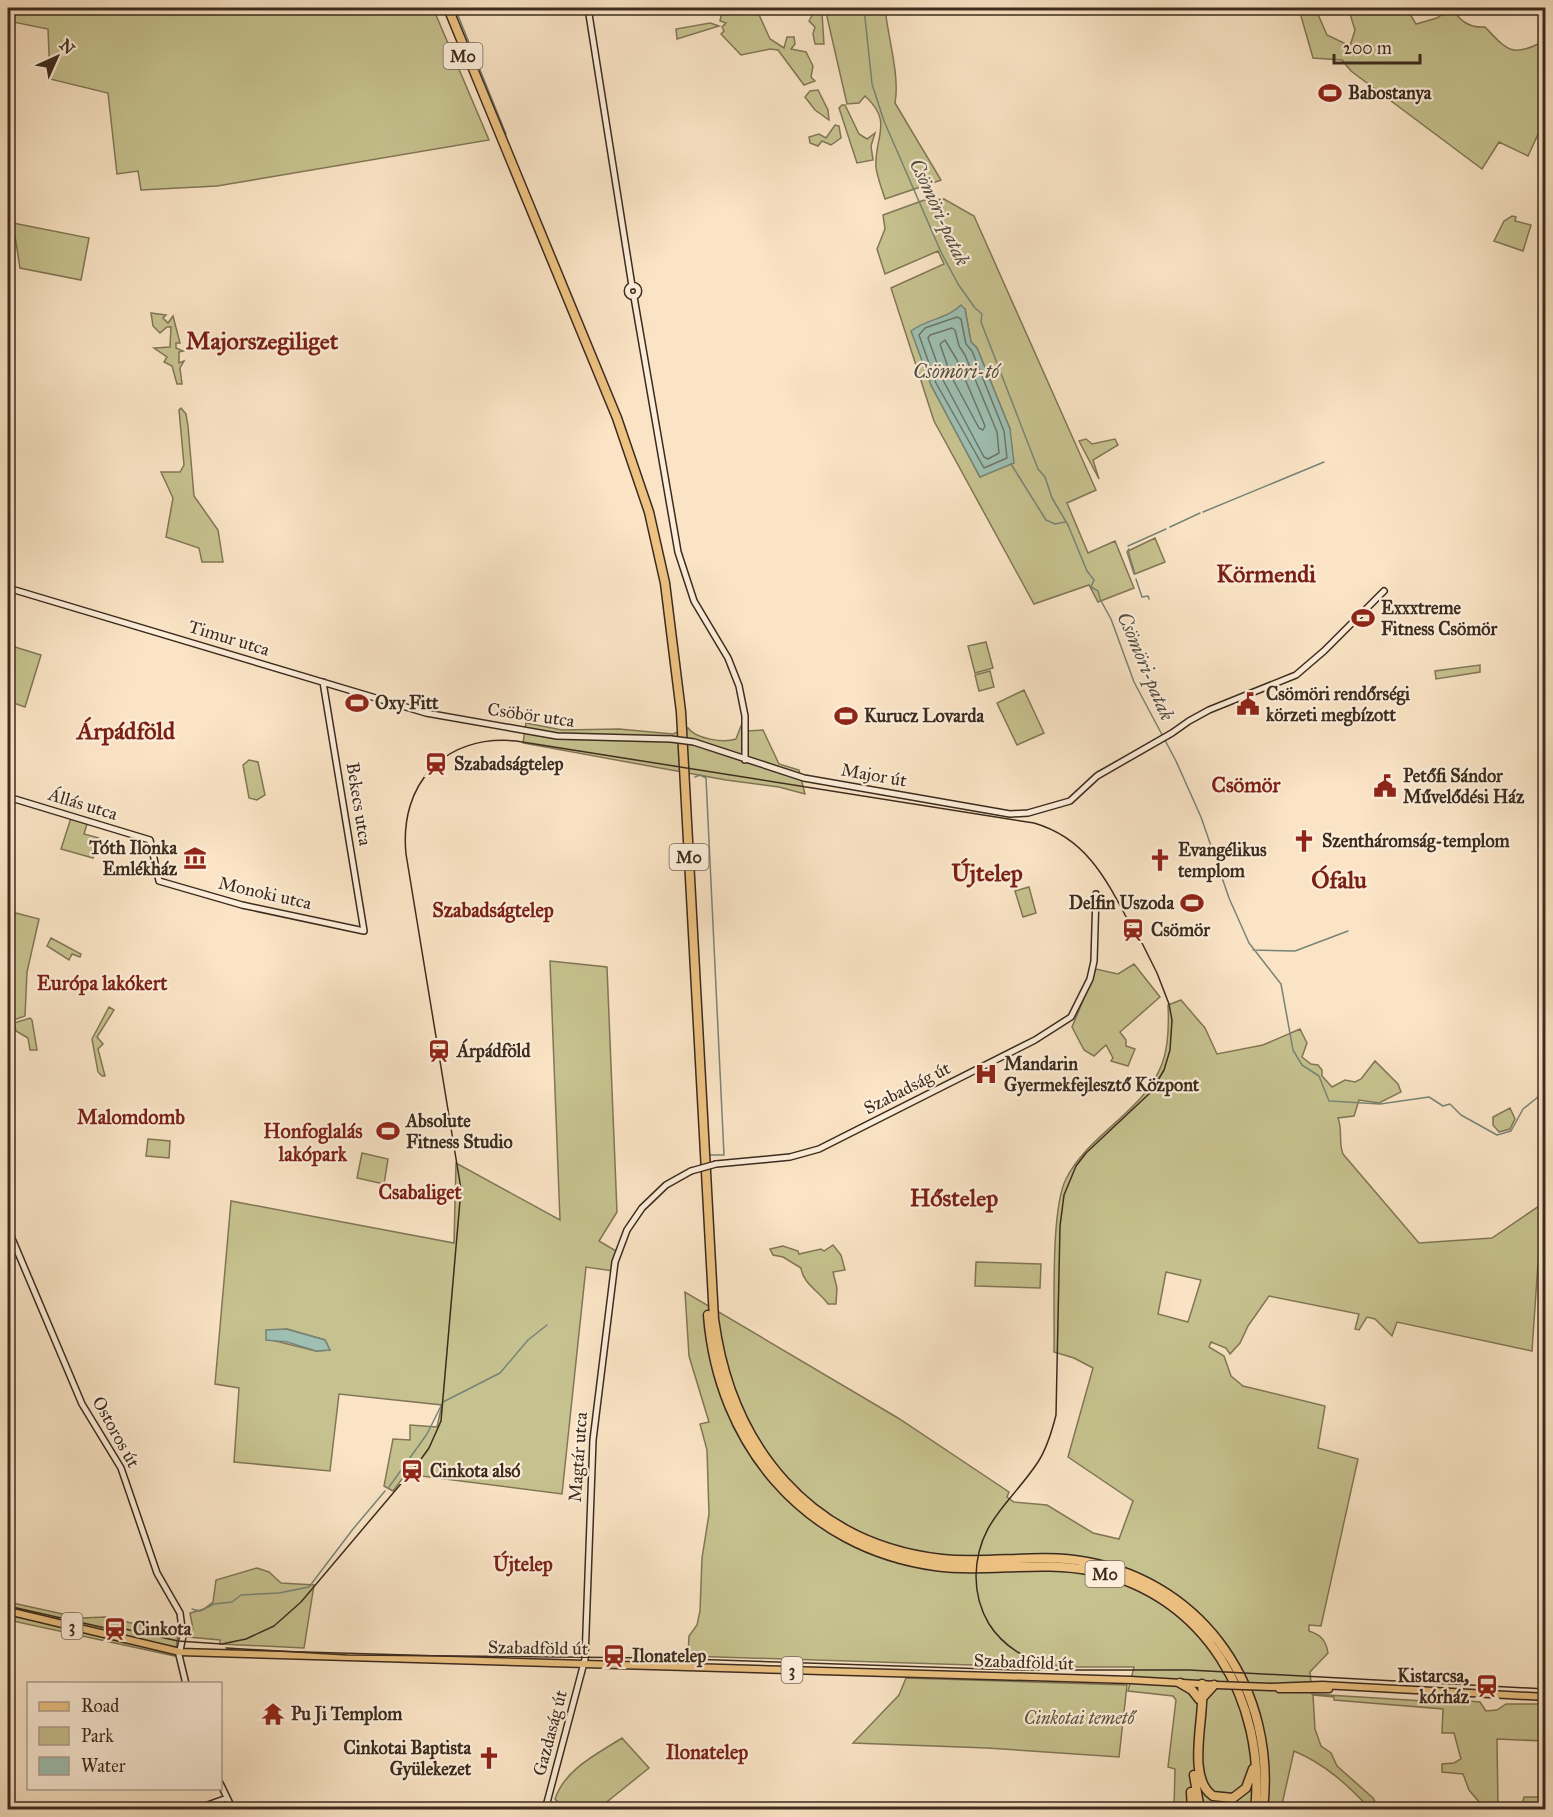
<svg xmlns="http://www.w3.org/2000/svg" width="1553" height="1817" font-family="'IM FELL Great Primer',serif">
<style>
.green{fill:#c6c28f;stroke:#817656;stroke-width:1.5;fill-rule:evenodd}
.water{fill:#9ebfb2;stroke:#778477;stroke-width:1.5}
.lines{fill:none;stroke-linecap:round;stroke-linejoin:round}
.shore{stroke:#6d7568;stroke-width:1.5}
.stream{stroke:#778477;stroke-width:1.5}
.secondary-casing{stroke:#3c2b1e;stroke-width:8}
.primary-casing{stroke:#3c2b1e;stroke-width:9}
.highway-casing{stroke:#3c2b1e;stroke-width:11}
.secondary{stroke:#fcedd9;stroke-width:5}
.primary{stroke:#edc282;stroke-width:6}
.highway{stroke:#edc282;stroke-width:8}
.tram{stroke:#3c2b1e;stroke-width:1.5}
.secondary-bridge-casing{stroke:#3c2b1e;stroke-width:8;stroke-linecap:butt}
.primary-bridge-casing{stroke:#3c2b1e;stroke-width:9;stroke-linecap:butt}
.secondary-bridge{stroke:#fcedd9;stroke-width:5}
.primary-bridge{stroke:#edc282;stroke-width:6}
.labels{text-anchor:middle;stroke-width:4.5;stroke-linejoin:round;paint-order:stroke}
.shield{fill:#fcedd9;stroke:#766556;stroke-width:1.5}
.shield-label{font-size:16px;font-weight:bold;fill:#3c2b1e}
.poi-label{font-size:18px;font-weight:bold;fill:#3c2b1e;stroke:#fcedd9;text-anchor:start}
.street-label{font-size:18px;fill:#3c2b1e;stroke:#fcedd9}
.park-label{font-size:18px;font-style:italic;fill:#5e513a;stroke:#fcedd9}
.water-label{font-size:20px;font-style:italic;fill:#545043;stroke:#fcedd9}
.neighbourhood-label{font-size:20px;font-weight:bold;fill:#7a1f14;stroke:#fcedd9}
.quarter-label{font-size:21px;font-weight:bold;fill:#7a1f14;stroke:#fcedd9}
.district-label{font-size:24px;font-weight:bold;fill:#7a1f14;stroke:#fcedd9}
</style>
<rect width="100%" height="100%" fill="#fae4c5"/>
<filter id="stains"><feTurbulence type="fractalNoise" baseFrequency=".00333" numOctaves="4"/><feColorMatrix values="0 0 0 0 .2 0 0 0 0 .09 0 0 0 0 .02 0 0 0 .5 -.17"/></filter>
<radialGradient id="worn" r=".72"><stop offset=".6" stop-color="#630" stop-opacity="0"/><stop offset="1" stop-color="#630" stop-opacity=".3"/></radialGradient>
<path class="green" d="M8 8H433L489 140 217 186 141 190 138 171 117 174 108 93 50 79 48 29 8 21Z
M728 8H756L770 39 784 48 787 37H794L795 44 791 49 806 52 813 66 811 77 815 81 804 85 778 50 770 49 741 55 721 34 724 31 722 27 726 23 720 21 722 11Z
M825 8H885C888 38 900 76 895 103L941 180 885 199C882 189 877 177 876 167 874 137 894 122 865 96L859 103 847 104Z
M1385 8H1393V14H1410L1416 24 1437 18 1451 8C1461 21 1468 28 1485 27 1507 50 1512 58 1542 42L1545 32V119L1528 156 1499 142 1482 169 1351 71 1342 60 1313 58 1299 9 1316 10 1327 35 1350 46 1355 30 1350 14Z
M814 12 822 13 824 44H815L813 34 815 27 809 21Z
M710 23 719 26 677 39 676 29Z
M818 90 828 110 829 120 815 110 805 97 810 91Z
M842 105H845L859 134 867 139 875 133 871 146 873 160 857 163 839 108Z
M835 125 839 126 841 138 831 145 822 141 818 146 810 143 809 137 819 134 826 138Z
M927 199H944L974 216 1096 490 1067 503 1088 553 1115 541 1134 588 1098 602 1089 585 1034 604 934 421 891 288 944 264 938 251 885 274 877 249 885 229 883 215ZM965 309 971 342 977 348 1010 429 980 477 931 385 941 317Z
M1512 216 1516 217 1515 221 1531 225 1523 251 1494 241 1504 221Z
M13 223 89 238 81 280 20 268Z
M151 313 166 315 163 318 168 323 173 316 180 343H176V348L183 351 179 352V363L184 361 180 368 182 384H177L172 366 164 362 167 357 154 348 170 347 171 327H167L160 333 153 326Z
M181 408 186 414 188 426 194 496 218 530 223 562H202L199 548 166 537 173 498 161 472H180L184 465 179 410Z
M1086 439 1092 444 1115 439 1118 445 1093 460 1099 479 1079 441Z
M1155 538 1165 562 1135 574 1128 551Z
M986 642 993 668 975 673 968 646Z
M15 647 41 655 25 707 8 701V673Z
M1480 665V672L1436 679 1435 671Z
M990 671 994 687 979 691 975 675Z
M1024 690 1044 733 1017 745 997 703Z
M526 723 562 730 619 729 673 734 688 728C696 739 723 743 736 739L741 726 748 731 763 730 779 764 799 770 805 794 779 787 726 780 523 743Z
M249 760 258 762 265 795 257 800 249 798 243 765Z
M71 818 87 824 84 834 99 838 93 858 61 849Z
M1029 887 1036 913 1023 917 1015 891Z
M8 911 39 919 27 972 25 1016 8 1022Z
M51 938 81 954 80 957 72 954 69 960 47 946Z
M550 961 607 967 617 1212 599 1241 616 1251 613 1271 586 1267 562 1494 406 1474 393 1491 384 1486 393 1439 410 1440V1425L437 1427 442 1405 339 1394 330 1471 234 1462 239 1388 215 1384 231 1201 454 1243 456 1163 560 1220ZM287 1329 325 1340 330 1350 316 1351 275 1341 277 1331Z
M1134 964 1160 997 1120 1032 1126 1040V1046L1135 1049 1128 1066 1111 1061 1113 1058 1106 1045 1094 1056 1084 1050 1072 1027 1096 969 1118 974Z
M1181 1000 1205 1028 1217 1054 1263 1045 1300 1029 1307 1043 1302 1057 1311 1064 1318 1065 1322 1070V1076L1332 1087 1345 1080 1355 1082 1361 1079 1375 1061 1398 1084 1401 1092 1379 1103 1359 1100 1354 1116 1338 1118C1343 1131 1338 1141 1343 1154L1419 1243 1492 1238 1545 1202V1261L1538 1263 1532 1351 1397 1322 1392 1336 1375 1319 1367 1317 1359 1330 1355 1329 1359 1314 1269 1296 1248 1326 1240 1343 1230 1354 1226 1348 1211 1342 1209 1347 1224 1356 1231 1376 1243 1386 1325 1406 1318 1448 1358 1459 1321 1626 1309 1625V1631C1321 1635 1326 1640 1328 1653L1310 1672 1312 1694 1456 1703 1457 1700 1480 1702 1486 1711 1497 1710 1506 1704H1545V1741L1497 1739 1498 1809H1485L1469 1790 1463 1774 1442 1772V1764L1454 1763 1461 1759 1454 1733H1442L1443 1709 1334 1700V1697L1313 1695 1315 1729 1321 1746 1331 1753 1337 1766 1373 1798 1379 1809H1370C1348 1785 1325 1764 1294 1751L1281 1809H1174L1175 1769 1168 1767 1176 1700 1173 1696 1128 1691 1134 1667H1064L1043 1663 1037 1667 688 1656 689 1636 697 1625 700 1611 702 1558 709 1514 707 1450 700 1424 709 1422 689 1356 685 1292 898 1418 1009 1492 1007 1497 1014 1502 1047 1505 1093 1533 1119 1539 1133 1501 1068 1457 1093 1368 1074 1358 1054 1352C1055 1313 1050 1210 1066 1179 1088 1134 1144 1112 1162 1064 1169 1045 1169 1024 1168 1005ZM1166 1272 1201 1280 1188 1322 1158 1314Z
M109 1007 114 1010 97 1037 103 1044 98 1049 105 1076H102L98 1072 92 1039Z
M30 1018 32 1020 37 1050H30L28 1038 16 1031 14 1023Z
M1510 1108 1515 1119 1510 1129 1499 1132 1493 1125V1117Z
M148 1139 170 1141 169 1158 146 1156Z
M362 1153 388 1159 384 1184 357 1178Z
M833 1245 841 1255 845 1270 833 1272 837 1288 836 1304H828C820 1292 803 1284 801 1268L783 1257 773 1255 770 1249 783 1246 798 1251 799 1254 821 1249 824 1251Z
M976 1262 1041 1264 1040 1288 975 1286Z
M257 1568 269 1572 281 1583 314 1585 304 1648 220 1644V1640L188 1637 189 1629H193L190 1613 204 1609 213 1602 216 1580Z
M8 1602 81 1618 106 1617 178 1634 175 1656 8 1620Z
M906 1678 1127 1685 1119 1757 987 1748 853 1743 899 1695Z
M622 1738 649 1768 598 1809H565L555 1799C565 1769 597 1754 622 1738Z
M1524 1797H1545V1809H1521Z"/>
<path class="water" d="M961 305 965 309 971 342 977 348 1010 429 1014 463 980 477 931 385 911 331C927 319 947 319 961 305Z
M286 1329 325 1340 330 1350 316 1351 287 1342 266 1340V1330Z"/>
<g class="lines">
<path class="shore" d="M957 317 961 319 966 344 972 351 1004 431 1007 458 984 468 936 383 919 335 925 328Z
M952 328 955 330 959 346 965 355 997 432 999 453 988 459 984 457 943 380 928 338 930 335Z
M945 340 957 360 985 426 983 430 979 428 951 376 940 344Z"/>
<path class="stream" d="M455 8 506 134
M864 8 872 84 884 121 941 252 958 284 975 308 982 314 981 322 1038 469 1045 477 1052 498 1068 525 1087 571 1094 580 1091 587 1098 591 1100 599 1111 619 1134 682 1176 761 1201 817 1229 898 1249 943 1281 984 1293 1050 1302 1065 1319 1076 1329 1101 1380 1104 1429 1097 1443 1106 1450 1104 1461 1115 1497 1135 1511 1131 1523 1109 1538 1097 1546 1098
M1011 464 1046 520 1055 524 1065 522
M1203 512 1324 462
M1170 527 1200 513
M1128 546 1166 529
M1129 549 1127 552 1134 574
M1136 579 1142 597 1148 596 1149 599
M1097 772 1126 756
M695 777 700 775 706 778 724 1155H709
M1215 856 1261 846
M1253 950 1295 951 1348 931
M389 1487 427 1434 443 1402 500 1373 528 1340 547 1325
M192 1609 200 1611 214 1604 232 1602 241 1595 279 1593 309 1587 353 1529 385 1491
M8 1792 16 1810"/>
<g class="secondary-casing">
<path id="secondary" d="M588 8 632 286
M627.5 291a5.5 5.5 0 1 1 11 0a5.5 5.5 0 1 1-11 0Z
M634 297 678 552 694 601 728 658 739 686 745 716V760
M8 588 426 713 557 736 671 739
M694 742 804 778 1010 814 1028 813 1070 801 1097 776 1172 733 1189 721 1209 710 1296 675 1324 651 1384 591
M8 797 150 840 159 881 242 905 364 931 323 682
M716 1164 790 1157 819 1149 1035 1040 1071 1017 1090 979 1094 961 1096 894
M8 1229 82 1404 121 1468 157 1573 180 1613 183 1636 179 1655 186 1684
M220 1783 233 1810
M194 1810 227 1798
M545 1810 585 1659 593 1440 615 1262 627 1230 642 1208 666 1185 691 1171"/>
</g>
<g class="primary-casing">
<path id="primary" d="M8 1611 180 1652 1131 1680 1216 1685
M1271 1687 1322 1685 1546 1697
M1279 1689H1329"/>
</g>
<g class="highway-casing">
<path id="highway" d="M448 8 617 418 649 512 665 583 681 712 714 1319C731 1446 809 1544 942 1559 990 1564 1039 1553 1087 1562 1206 1584 1277 1692 1263 1810
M708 1315C718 1444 804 1548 935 1566 987 1573 1041 1560 1093 1571 1205 1594 1267 1701 1255 1810
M1180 1683 1192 1690 1199 1699
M1202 1684C1206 1714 1185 1777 1213 1796L1233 1798 1246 1788 1253 1769
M1203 1697 1214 1685
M1194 1775 1200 1810
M1191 1792 1192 1810"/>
</g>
<use href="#secondary" class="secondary"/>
<use href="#primary" class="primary"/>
<use href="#highway" class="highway"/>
<path class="tram" d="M8 1606 123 1632
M116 1627 178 1641 222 1644 246 1639 274 1626 301 1602 416 1466 429 1448 441 1421 461 1189 406 854C399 784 444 734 516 741L1034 823C1089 839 1108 883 1133 930
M226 1648 347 1655 658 1658 1020 1670H1189L1546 1689
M1053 1666C1027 1661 1003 1646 989 1624 980 1609 976 1593 976 1576 977 1522 1011 1503 1038 1462 1047 1448 1052 1431 1056 1415L1060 1226 1064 1195 1076 1166 1086 1153 1151 1092 1164 1070 1170 1050 1172 1020 1169 1004 1157 973 1135 929"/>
<g class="secondary-bridge-casing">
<path id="secondary-bridge" d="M671 739 694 742
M691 1171 716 1164"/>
</g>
<g class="primary-bridge-casing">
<path id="primary-bridge" d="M1217 1685 1271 1687"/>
</g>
<use href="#secondary-bridge" class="secondary-bridge"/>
<use href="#primary-bridge" class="primary-bridge"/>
</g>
<defs>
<g id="stadium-bare" transform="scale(1.8)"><path d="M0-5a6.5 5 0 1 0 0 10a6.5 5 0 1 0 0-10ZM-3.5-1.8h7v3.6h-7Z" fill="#8f2418" stroke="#fcedd9" stroke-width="2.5" paint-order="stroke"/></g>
<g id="civic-bare" transform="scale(1.8)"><path d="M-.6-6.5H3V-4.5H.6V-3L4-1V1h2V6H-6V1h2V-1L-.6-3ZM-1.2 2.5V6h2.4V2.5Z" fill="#8f2418" stroke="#fcedd9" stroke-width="2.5" paint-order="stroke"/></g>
<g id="station-bare" transform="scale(1.8)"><path d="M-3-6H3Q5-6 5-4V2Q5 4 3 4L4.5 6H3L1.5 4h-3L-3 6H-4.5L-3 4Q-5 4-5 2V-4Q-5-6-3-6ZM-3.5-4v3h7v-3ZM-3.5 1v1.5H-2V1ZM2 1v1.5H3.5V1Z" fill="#8f2418" stroke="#fcedd9" stroke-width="2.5" paint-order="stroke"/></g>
<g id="church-bare" transform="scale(1.8)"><path d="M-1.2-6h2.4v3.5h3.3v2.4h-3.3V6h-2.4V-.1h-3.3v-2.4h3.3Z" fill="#8f2418" stroke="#fcedd9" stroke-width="2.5" paint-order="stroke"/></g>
<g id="museum-bare" transform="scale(1.8)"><path d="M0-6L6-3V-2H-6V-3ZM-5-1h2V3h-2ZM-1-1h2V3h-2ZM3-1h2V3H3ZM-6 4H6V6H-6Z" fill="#8f2418" stroke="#fcedd9" stroke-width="2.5" paint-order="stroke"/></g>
<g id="hospital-bare" transform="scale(1.8)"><path d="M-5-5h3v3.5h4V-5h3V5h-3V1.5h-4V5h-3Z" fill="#8f2418" stroke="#fcedd9" stroke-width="2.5" paint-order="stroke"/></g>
<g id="temple-bare" transform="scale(1.8)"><path d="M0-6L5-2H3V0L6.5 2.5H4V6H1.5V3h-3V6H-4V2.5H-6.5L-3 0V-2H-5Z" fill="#8f2418" stroke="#fcedd9" stroke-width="2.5" paint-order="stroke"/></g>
</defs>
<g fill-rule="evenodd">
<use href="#stadium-bare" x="1330" y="93"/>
<use href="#stadium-bare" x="1363" y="618"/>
<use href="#stadium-bare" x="357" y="703"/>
<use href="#civic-bare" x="1248" y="704"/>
<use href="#stadium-bare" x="846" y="716"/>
<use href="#station-bare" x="436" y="764"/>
<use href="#civic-bare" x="1385" y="786"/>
<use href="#church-bare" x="1304" y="841"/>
<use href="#museum-bare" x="195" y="858"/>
<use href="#church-bare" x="1160" y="860"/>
<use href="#stadium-bare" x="1192" y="903"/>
<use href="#station-bare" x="1133" y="930"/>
<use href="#station-bare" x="439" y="1051"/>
<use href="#hospital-bare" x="986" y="1074"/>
<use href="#stadium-bare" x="388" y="1131"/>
<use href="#station-bare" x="412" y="1471"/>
<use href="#station-bare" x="115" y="1629"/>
<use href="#station-bare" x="614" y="1656"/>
<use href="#station-bare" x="1487" y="1686"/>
<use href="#temple-bare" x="273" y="1714"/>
<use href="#church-bare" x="489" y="1758"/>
</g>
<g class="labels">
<g class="shield">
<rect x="443.5" y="43" width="39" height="26" rx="4.5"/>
<rect x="669.5" y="844" width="39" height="26" rx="4.5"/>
<rect x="1085.5" y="1561" width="39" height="26" rx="4.5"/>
<rect x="61.5" y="1613" width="21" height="26" rx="4.5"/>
<rect x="781.5" y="1657" width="21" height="26" rx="4.5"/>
</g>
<g class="shield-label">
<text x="463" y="62">M0</text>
<text x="689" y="863">M0</text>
<text x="1105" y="1580">M0</text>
<text x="72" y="1632">3</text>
<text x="792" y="1676">3</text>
</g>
<g class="poi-label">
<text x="1348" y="99">Babostanya</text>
<text x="1381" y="614">Exxxtreme<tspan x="1381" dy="21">Fitness Csömör</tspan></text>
<text x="1266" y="700">Csömöri rendőrségi<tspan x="1266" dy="21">körzeti megbízott</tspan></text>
<text x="375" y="709">Oxy Fitt</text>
<text x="864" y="722">Kurucz Lovarda</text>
<text x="454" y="770">Szabadságtelep</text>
<text x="1403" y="782">Petőfi Sándor<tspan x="1403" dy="21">Művelődési Ház</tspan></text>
<text x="1322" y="847">Szentháromság-templom</text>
<text x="177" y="854" text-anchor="end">Tóth Ilonka<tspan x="177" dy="21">Emlékház</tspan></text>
<text x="1178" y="856">Evangélikus<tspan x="1178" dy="21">templom</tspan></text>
<text x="1174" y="909" text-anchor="end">Delfin Uszoda</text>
<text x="1151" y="936">Csömör</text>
<text x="457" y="1057">Árpádföld</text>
<text x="1004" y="1070">Mandarin<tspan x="1004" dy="21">Gyermekfejlesztő Központ</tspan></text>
<text x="406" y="1127">Absolute<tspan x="406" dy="21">Fitness Studio</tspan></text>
<text x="430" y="1477">Cinkota alsó</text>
<text x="133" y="1635">Cinkota</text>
<text x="632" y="1662">Ilonatelep</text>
<text x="1469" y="1682" text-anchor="end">Kistarcsa,<tspan x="1469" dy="21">kórház</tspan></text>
<text x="291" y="1720">Pu Ji Templom</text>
<text x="471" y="1754" text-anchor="end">Cinkotai Baptista<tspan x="471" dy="21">Gyülekezet</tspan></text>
</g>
<g class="street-label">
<text transform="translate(229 638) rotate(17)" y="6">Timur utca</text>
<text transform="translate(531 715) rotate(8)" y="6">Csöbör utca</text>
<text transform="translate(874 775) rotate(10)" y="6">Major út</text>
<text transform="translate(83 804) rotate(17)" y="6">Állás utca</text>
<text transform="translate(359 804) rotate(81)" y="6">Bekecs utca</text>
<text transform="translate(265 893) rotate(13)" y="6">Monoki utca</text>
<text transform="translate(907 1088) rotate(-27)" y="6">Szabadság út</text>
<text transform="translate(116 1432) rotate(61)" y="6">Ostoros út</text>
<text transform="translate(578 1457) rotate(-86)" y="6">Magtár utca</text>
<text transform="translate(538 1648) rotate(1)" y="6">Szabadföld út</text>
<text transform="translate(1024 1662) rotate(2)" y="6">Szabadföld út</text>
<text transform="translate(550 1733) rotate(-75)" y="6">Gazdaság út</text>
</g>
<g class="park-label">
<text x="1079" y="1724">Cinkotai temető</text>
</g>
<g class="water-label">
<text transform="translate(940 212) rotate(65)" y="7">Csömöri-patak</text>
<text x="956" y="378">Csömöri-tó</text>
<text transform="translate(1146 666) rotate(67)" y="7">Csömöri-patak</text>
</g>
<g class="neighbourhood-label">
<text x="493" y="917">Szabadságtelep</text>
<text x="102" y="990">Európa lakókert</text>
<text x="131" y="1124">Malomdomb</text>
<text x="313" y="1138">Honfoglalás<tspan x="313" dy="23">lakópark</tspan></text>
<text x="420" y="1199">Csabaliget</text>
<text x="523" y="1571">Újtelep</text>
<text x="707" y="1759">Ilonatelep</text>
</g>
<g class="quarter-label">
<text x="1246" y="792">Csömör</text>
</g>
<g class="district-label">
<text x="262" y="349">Majorszegiliget</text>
<text x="1266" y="582">Körmendi</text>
<text x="126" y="739">Árpádföld</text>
<text x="987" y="881">Újtelep</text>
<text x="1339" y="888">Ófalu</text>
<text x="954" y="1206">Hőstelep</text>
</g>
</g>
<rect width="1553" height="1817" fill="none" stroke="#fae4c5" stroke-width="30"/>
<rect x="9" y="9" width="1535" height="1799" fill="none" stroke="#3c2b1e" stroke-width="3"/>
<rect x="15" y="15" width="1523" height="1787" fill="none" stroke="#3c2b1e" stroke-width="1.5"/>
<rect x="27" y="1682" width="195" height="108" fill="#fcedd9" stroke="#af9f8e" stroke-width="1.5"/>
<rect x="39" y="1702" width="30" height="9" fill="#edc282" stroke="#af9f8e" stroke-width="1.5"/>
<text x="81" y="1712" font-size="18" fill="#3c2b1e">Road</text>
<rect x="39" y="1727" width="30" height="18" fill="#c6c28f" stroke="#af9f8e" stroke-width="1.5"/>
<text x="81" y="1742" font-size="18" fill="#3c2b1e">Park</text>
<rect x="39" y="1757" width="30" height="18" fill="#9ebfb2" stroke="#af9f8e" stroke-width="1.5"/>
<text x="81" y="1772" font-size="18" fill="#3c2b1e">Water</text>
<g transform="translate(57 57) rotate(45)" stroke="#fcedd9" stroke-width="4.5" paint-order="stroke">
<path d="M0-4.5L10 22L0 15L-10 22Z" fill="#3c2b1e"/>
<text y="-9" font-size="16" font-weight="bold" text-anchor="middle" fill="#3c2b1e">N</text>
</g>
<path d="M1334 54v9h86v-9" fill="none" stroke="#3c2b1e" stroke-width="3"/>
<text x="1343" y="54" font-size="18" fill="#3c2b1e" stroke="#fcedd9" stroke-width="4.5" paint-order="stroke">200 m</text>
<rect width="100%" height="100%" filter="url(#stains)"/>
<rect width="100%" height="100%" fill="url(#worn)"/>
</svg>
